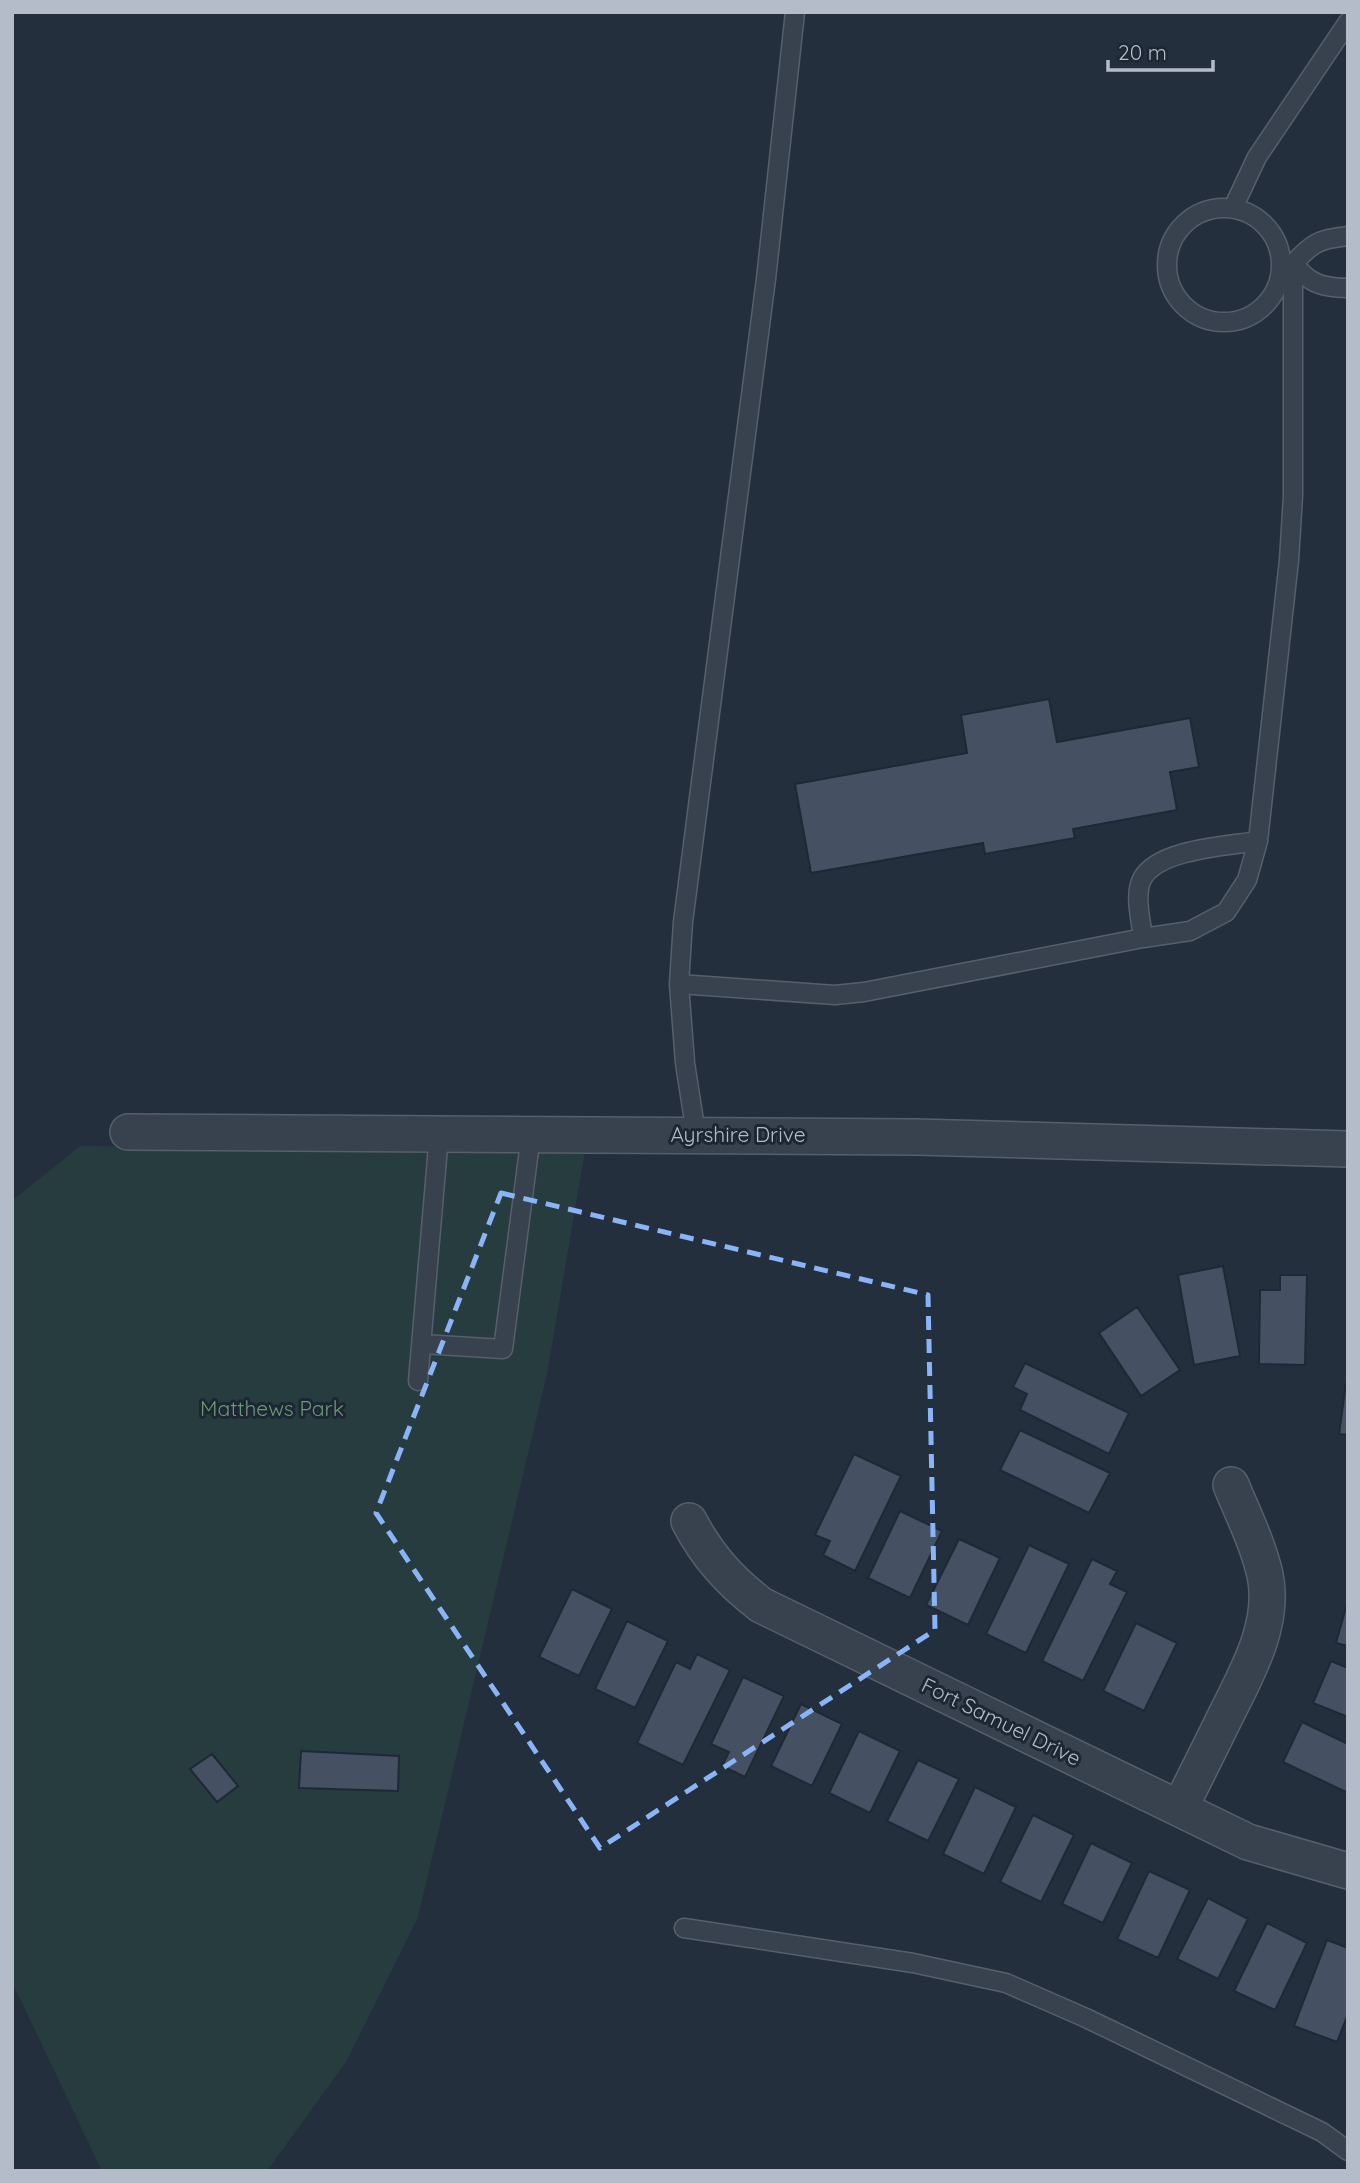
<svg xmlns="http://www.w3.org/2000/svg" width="1360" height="2183" font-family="Quicksand,sans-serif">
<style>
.green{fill:#263c3f}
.building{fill:#455162;stroke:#1f2835;stroke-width:2}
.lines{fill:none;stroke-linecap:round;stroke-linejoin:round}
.service-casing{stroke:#565f6c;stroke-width:21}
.minor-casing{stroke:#565f6c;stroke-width:38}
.service{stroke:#38414e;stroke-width:18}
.minor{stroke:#38414e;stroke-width:35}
.marked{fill:none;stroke:#8ab4f8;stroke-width:5;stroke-dasharray:14 9;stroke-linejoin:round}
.labels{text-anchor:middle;stroke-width:6;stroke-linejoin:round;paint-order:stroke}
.street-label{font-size:21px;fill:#b4bcc9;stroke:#1d2633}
.park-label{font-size:21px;fill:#6b9a76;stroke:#1d2633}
</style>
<rect width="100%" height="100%" fill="#242f3e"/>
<path class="green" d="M80 1146 585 1151 547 1374 418 1917 346 2062 267 2171H102L12 1982V1201Z"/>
<path class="building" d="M1049 699 1057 742 1190 718 1199 767 1170 772 1177 810 1073 829 1075 838 985 854 983 843 811 873 795 784 967 753 961 715Z
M1223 1266 1240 1356 1194 1365 1178 1275Z
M1280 1275H1307L1305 1365 1259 1364 1260 1290H1280Z
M1137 1307 1180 1370 1141 1396 1099 1333Z
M1025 1363 1129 1413 1109 1454 1020 1410 1027 1394 1013 1387Z
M1346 1383H1348V1435L1339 1434Z
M1020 1430 1110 1473 1089 1513 1000 1470Z
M854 1454 901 1476 855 1571 823 1555 830 1541 815 1535Z
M900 1511 942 1531 910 1598 868 1578Z
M959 1539 1000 1558 968 1625 926 1605Z
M1029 1545 1069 1564 1026 1653 986 1634Z
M1092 1559 1117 1571 1110 1584 1127 1592 1083 1681 1042 1661Z
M572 1589 612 1609 579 1676 539 1657Z
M1348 1600V1646L1336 1643Z
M627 1621 668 1641 635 1708 595 1689Z
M1136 1623 1177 1643 1144 1711 1103 1691Z
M697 1654 730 1670 683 1765 637 1743 676 1662 690 1669Z
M1331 1661 1348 1668V1717L1313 1703Z
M743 1677 784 1696 745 1777 722 1766 729 1752 711 1744Z
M801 1704 842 1724 812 1786 771 1766Z
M1302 1722 1348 1744V1793L1283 1762Z
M859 1731 900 1751 870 1813 829 1793Z
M301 1751 399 1756 398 1791 299 1788Z
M212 1754 238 1786 217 1802 190 1769Z
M918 1760 959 1779 928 1841 887 1821Z
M975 1787 1016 1807 984 1874 943 1854Z
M1033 1815 1074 1835 1041 1902 1000 1882Z
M1091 1843 1132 1863 1103 1923 1062 1904Z
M1149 1871 1190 1890 1158 1958 1117 1939Z
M1208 1898 1248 1919 1218 1979 1177 1959Z
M1267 1923 1307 1943 1275 2010 1234 1991Z
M1327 1940 1348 1948V2014L1337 2042 1294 2026Z"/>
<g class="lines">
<g class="service-casing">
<path id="service" d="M1167 265a57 57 0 1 1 114 0a57 57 0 1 1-114 0Z
M1233 208 1257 157 1348 22
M1289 264C1297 266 1301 273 1308 278 1318 286 1335 288 1348 288
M1143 938C1141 920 1134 895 1142 879 1158 849 1227 846 1258 841
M679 984 835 995 864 992 1143 938 1190 931 1226 912 1247 880 1258 841 1289 560 1293 496V264C1312 243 1319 239 1348 236
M696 1134 685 1063 679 984 683 922 766 279 795 12
M422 1344 503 1349 531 1135
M418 1381 439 1135
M684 1928 913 1963 1006 1983 1086 2018 1322 2132 1348 2151"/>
</g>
<g class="minor-casing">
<path id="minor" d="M128 1132 916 1137 1348 1149
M689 1521C707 1556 730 1581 761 1605L1248 1842 1348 1871
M1180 1808C1194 1779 1209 1750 1223 1721 1244 1678 1276 1626 1265 1575 1258 1544 1243 1514 1231 1485"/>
</g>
<use href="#service" class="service"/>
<use href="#minor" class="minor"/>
</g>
<path class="marked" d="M501 1193 928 1295 935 1630 600 1848 376 1513Z"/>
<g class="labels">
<g class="street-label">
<text x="738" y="1142">Ayrshire Drive</text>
<text transform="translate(1001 1722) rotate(26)" y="7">Fort Samuel Drive</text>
</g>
<g class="park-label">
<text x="272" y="1416">Matthews Park</text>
</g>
</g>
<rect width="1360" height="2183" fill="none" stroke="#b4bcc9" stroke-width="28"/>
<path d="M1108 60v10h105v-10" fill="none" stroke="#b4bcc9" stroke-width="3.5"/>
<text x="1118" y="60" font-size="21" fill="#b4bcc9" stroke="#1d2633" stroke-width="5" paint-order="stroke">20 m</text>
</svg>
